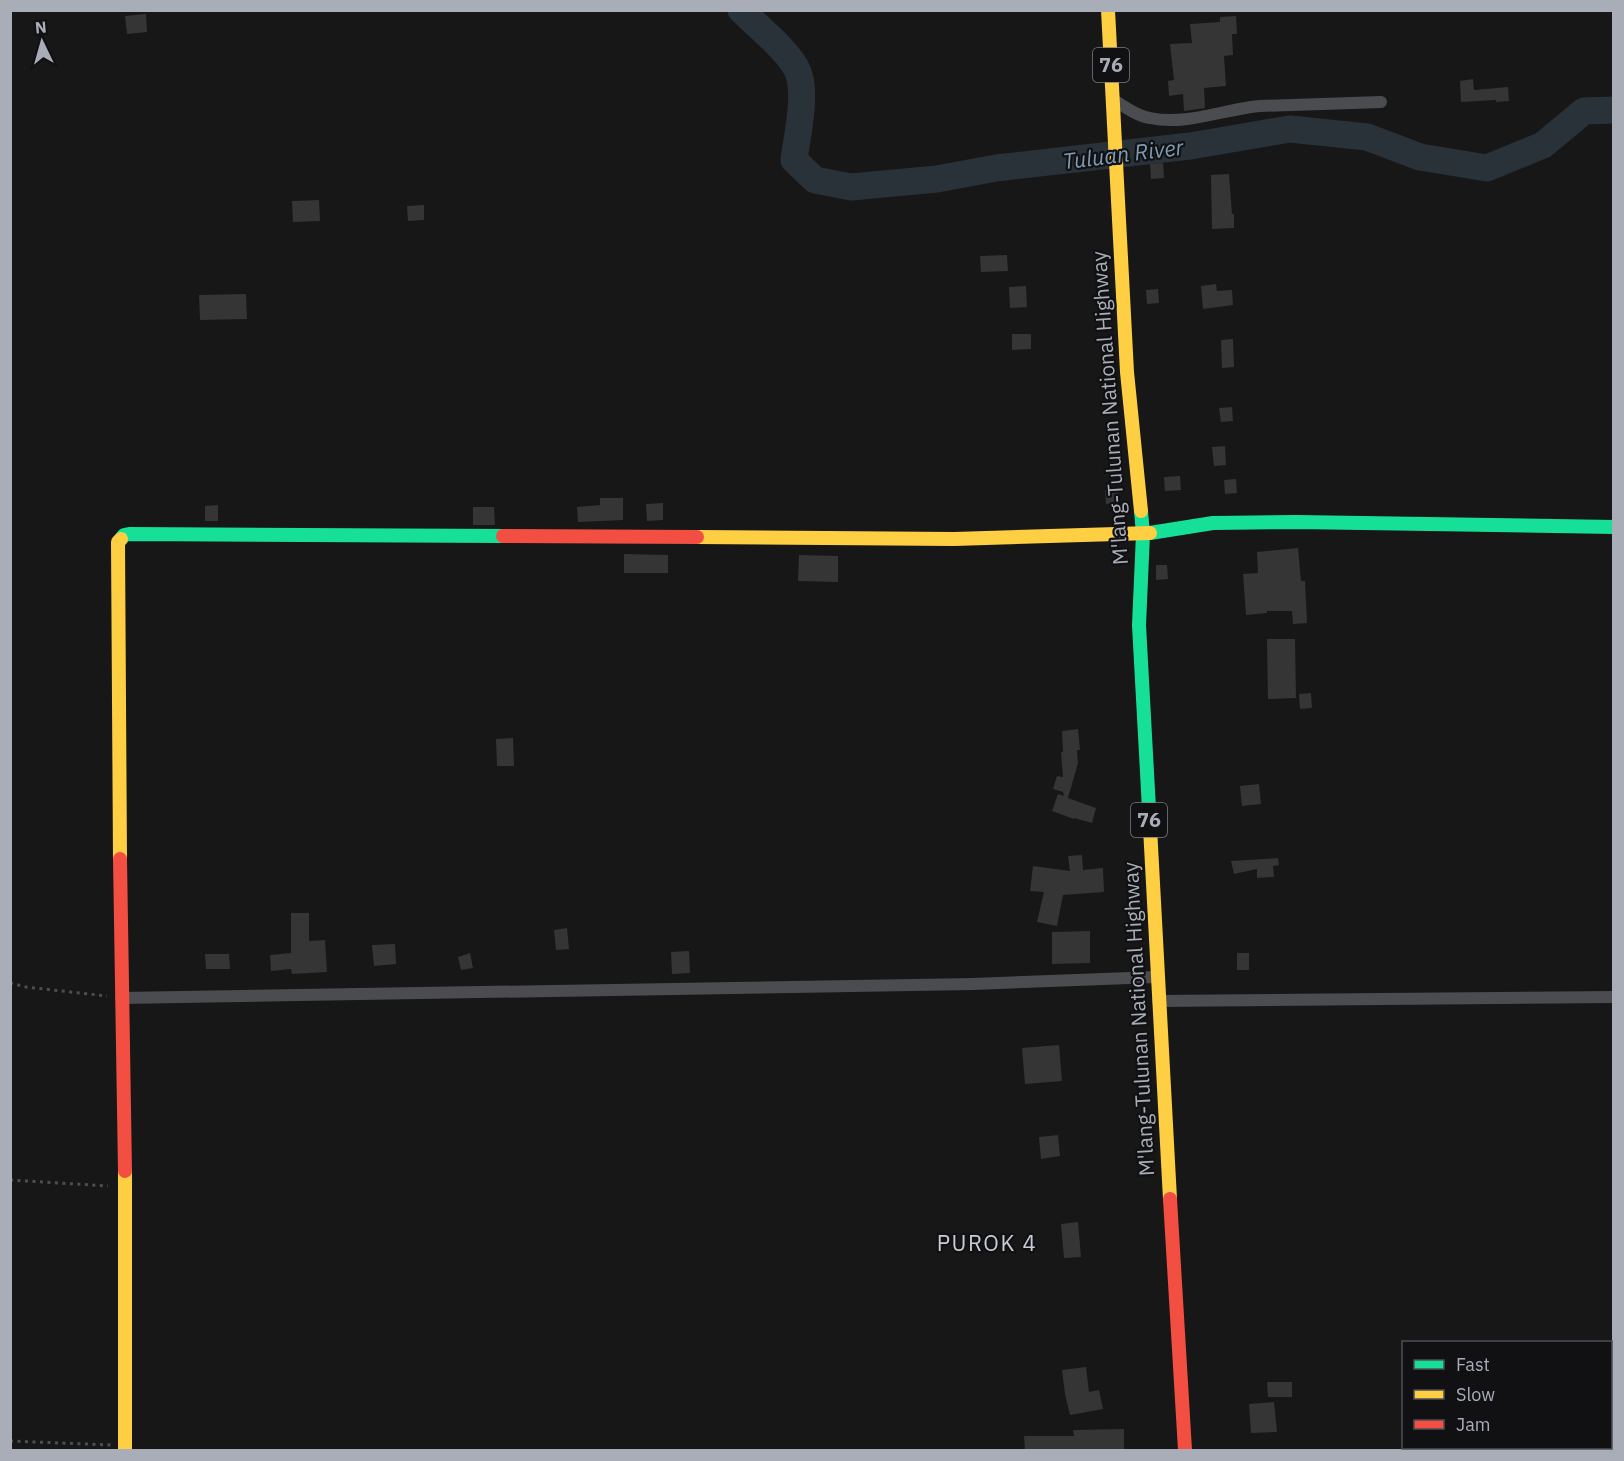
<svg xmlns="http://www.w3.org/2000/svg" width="1624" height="1461" font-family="'IBM Plex Sans',sans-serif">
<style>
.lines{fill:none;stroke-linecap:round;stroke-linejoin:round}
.river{stroke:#2a3239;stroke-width:27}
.building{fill:#353536}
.path{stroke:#4d4e52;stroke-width:3;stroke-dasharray:3 4.5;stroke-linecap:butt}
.street{stroke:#4b4c50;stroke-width:12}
.fast{stroke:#16e098;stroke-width:14}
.slow{stroke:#ffcf43;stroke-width:14}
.jam{stroke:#f24e42;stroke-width:14}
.labels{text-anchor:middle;stroke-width:4.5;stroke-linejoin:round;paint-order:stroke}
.shield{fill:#111113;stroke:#7b7e86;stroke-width:1.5}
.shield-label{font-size:20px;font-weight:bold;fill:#a8adb8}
.street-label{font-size:21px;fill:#a8adb8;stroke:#111113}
.water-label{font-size:22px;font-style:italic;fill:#7f9bb3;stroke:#111113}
.neighbourhood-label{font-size:22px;letter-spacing:1.5px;fill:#c9ccd4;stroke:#111113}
</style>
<rect width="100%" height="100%" fill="#171717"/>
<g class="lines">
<path class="river" d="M741 10C757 26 790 52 798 72 807 94 797 136 794 160L815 180 851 187 937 179 996 168 1190 146 1290 129 1367 137 1420 157 1487 168 1543 145 1584 111 1614 110"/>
</g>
<path class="building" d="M146 14 147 32 127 34 125 16Z
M1236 16 1237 34H1232L1233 55 1224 56 1226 86 1204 88 1205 108 1184 111 1183 94 1169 96 1168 81 1174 80 1170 44 1192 43 1190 24 1220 22V17Z
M1473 79 1474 90 1508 87 1509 101 1496 102V100L1461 102 1460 81Z
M1163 163 1164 178 1151 179 1150 164Z
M1229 174 1232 214H1234V228L1212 229 1211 175Z
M319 200 320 221 293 222 292 201Z
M424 205V220L408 221 407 206Z
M1007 255 1008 271 981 272 980 256Z
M1216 284 1217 291 1232 290 1233 305 1203 309 1201 286Z
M1026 286 1027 307 1010 308 1009 287Z
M1158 289 1159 303 1147 304 1146 290Z
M246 294 247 319 200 320 199 295Z
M1012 334H1031V349L1012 350Z
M1233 339 1234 367 1222 368 1221 340Z
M1232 407 1233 421 1221 422 1219 408Z
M1225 446 1226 465 1214 466 1212 447Z
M1180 476 1181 490 1165 491 1164 477Z
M1236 479 1237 493 1225 494 1224 480Z
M1118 488 1119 503 1106 504 1105 490Z
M600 498H623V520L578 522 577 507 600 505Z
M663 503V520L647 521 646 504Z
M218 505V521H205V506Z
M473 507H494L495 525H473Z
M1298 548 1301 581H1305L1307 623 1293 624 1292 611H1267V613L1246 615 1243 574 1258 573 1257 552Z
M624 554 668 555V573H624Z
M799 555 838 556V582L798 581Z
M1156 565H1167L1168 579 1156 580Z
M1267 639H1295L1296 698 1268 699Z
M1311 693 1312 708 1300 709 1299 694Z
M1078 729 1080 750H1077L1078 763 1068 798 1096 808 1092 823 1074 818V819L1052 811 1058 794 1064 796 1063 792 1053 789 1057 776 1063 777 1061 752H1063L1062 731Z
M513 738 514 766H497L496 739Z
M1259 784 1261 804 1242 806 1240 786Z
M1082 855 1083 870 1103 868 1104 892 1063 895 1057 926 1037 922 1044 892 1030 891 1033 866 1070 871 1068 856Z
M1278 858 1279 865 1273 866 1274 877 1257 878V869L1234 874 1231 861Z
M291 913H309V941L325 940 327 972 292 974 291 969 271 971 270 955 291 953Z
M567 928 569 949 556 950 554 930Z
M1090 931V963L1052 964V932Z
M395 944 396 964 374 966 372 945Z
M689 951 690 973 672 974 671 952Z
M470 953 473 968 461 970 458 957Z
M1237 953H1249V970H1237Z
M205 954H229L230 969H206Z
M1059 1045 1062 1081 1025 1084 1022 1048Z
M1058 1135 1060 1156 1041 1159 1039 1137Z
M1078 1222 1081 1257 1064 1258 1061 1224Z
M1086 1367 1089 1392 1099 1390 1103 1409 1070 1415 1065 1394 1062 1370Z
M1267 1382H1292V1397H1268Z
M1274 1402 1277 1432 1251 1433 1249 1404Z
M1124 1429V1450H1025L1024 1436H1074L1073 1430Z"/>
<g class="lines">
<path class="path" d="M10 983 26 987 107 996
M10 1180 108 1186
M10 1441 111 1445"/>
<path class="street" d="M1112 99C1124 106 1136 116 1150 118 1186 126 1224 109 1260 106L1381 102
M121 998 973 984 1157 977
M1158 1001 1614 997"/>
<path class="fast" d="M1141 511 1143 534 1139 625 1149 809
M1150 533 1213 523 1297 522 1614 527
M121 539 124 535 129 534 503 536"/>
<path class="slow" d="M1108 10 1127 372 1141 511
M697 537 954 539 1150 533
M1149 809 1170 1199
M120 859 118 542 121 539
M125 1171V1450"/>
<path class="jam" d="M503 536 697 537
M120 859 125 1171
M1170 1199 1185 1450"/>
</g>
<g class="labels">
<g class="shield">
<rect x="1093" y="48" width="36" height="34" rx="4.5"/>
<rect x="1131" y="803" width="36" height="34" rx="4.5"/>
</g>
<g class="shield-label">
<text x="1111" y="72">76</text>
<text x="1149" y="827">76</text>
</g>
<g class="street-label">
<text transform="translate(1110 408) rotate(-94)" y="7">M'lang-Tulunan National Highway</text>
<text transform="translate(1139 1019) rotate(-93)" y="7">M'lang-Tulunan National Highway</text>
</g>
<g class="water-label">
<text transform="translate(1123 154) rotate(-7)" y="8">Tuluan River</text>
</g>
<g class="neighbourhood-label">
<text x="987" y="1251">PUROK 4</text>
</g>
</g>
<rect width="1624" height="1461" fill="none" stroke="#a8adb8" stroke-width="24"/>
<rect x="1402" y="1341" width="210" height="108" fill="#111113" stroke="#4d4f55" stroke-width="1.5"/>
<rect x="1414" y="1360" width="30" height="9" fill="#16e098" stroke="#4d4f55" stroke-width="1.5"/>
<text x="1456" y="1371" font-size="18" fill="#a8adb8">Fast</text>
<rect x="1414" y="1390" width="30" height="9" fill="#ffcf43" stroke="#4d4f55" stroke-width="1.5"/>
<text x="1456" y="1401" font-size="18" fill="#a8adb8">Slow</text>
<rect x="1414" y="1420" width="30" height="9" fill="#f24e42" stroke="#4d4f55" stroke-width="1.5"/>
<text x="1456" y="1431" font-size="18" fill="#a8adb8">Jam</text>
<g transform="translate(42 42) rotate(355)" stroke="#111113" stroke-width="4.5" paint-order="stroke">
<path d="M0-4.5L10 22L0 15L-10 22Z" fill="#a8adb8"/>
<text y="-9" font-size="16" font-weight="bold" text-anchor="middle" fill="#a8adb8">N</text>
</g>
</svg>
